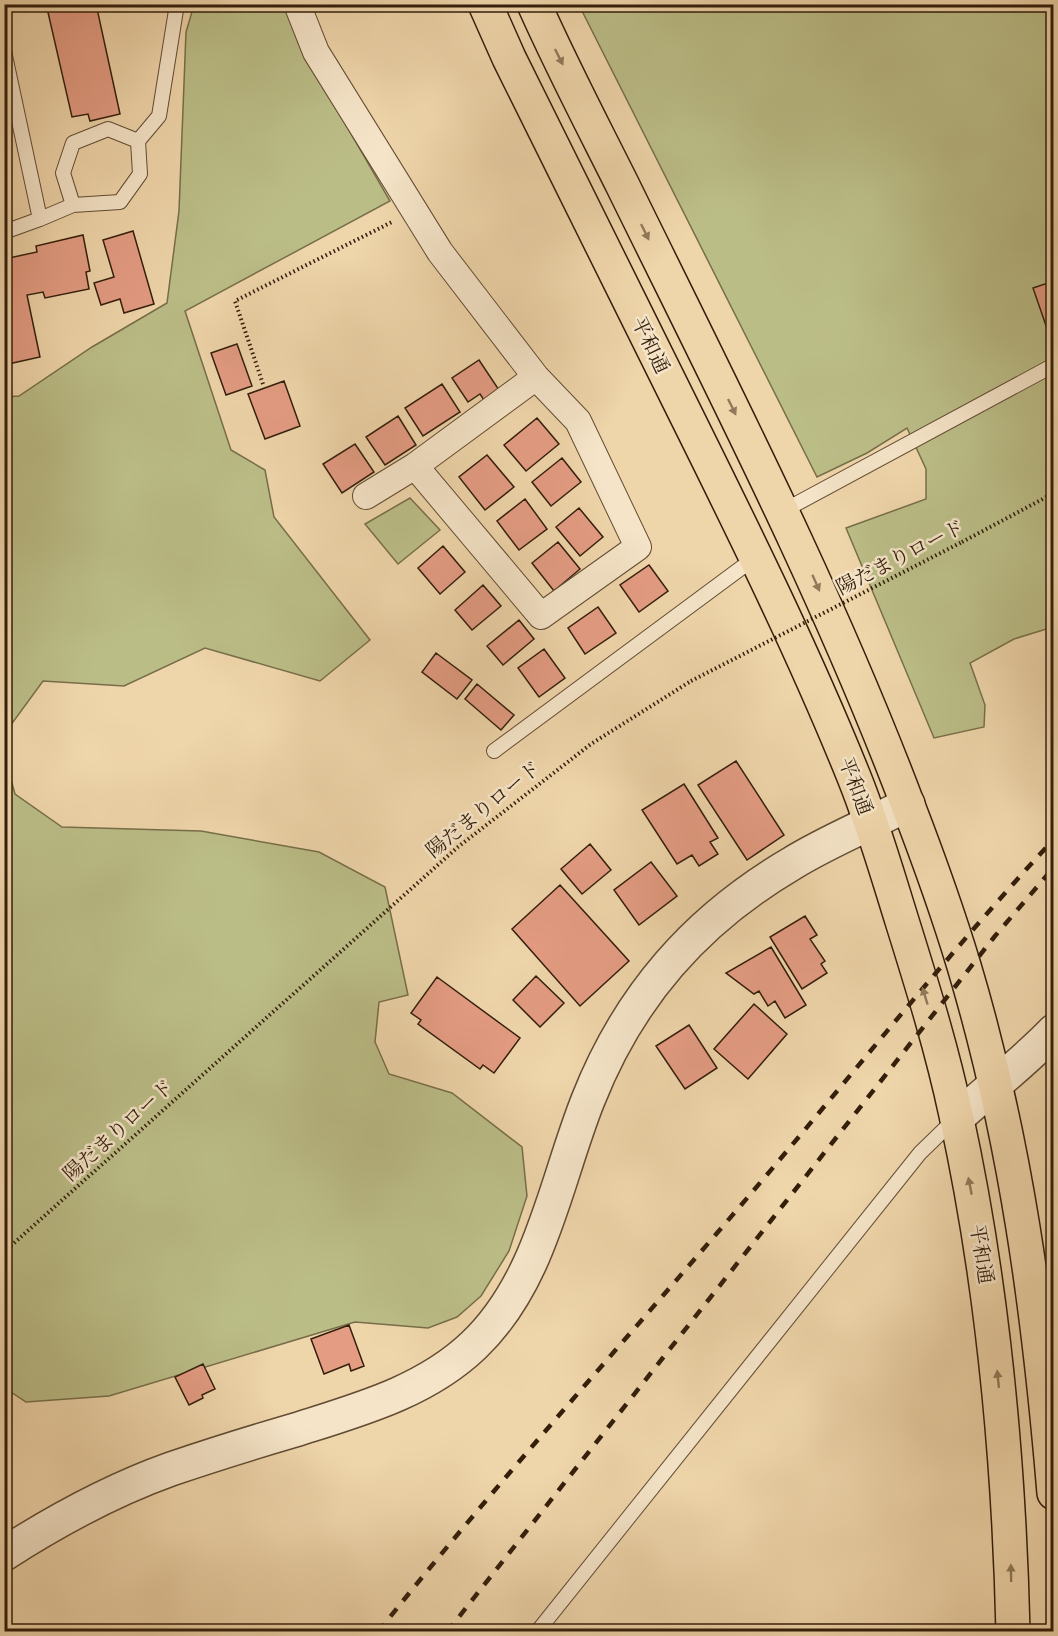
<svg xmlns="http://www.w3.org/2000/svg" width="1058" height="1636" font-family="Cardo,'Noto Serif JP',serif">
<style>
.green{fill:#bbbd87;stroke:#776e49;stroke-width:1.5}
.building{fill:#e49c83;stroke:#331e0b;stroke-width:1.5}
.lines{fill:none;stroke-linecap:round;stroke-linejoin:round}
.service-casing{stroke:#624c33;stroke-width:16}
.minor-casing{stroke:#624c33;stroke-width:28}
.tertiary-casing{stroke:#624c33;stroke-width:36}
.trunk-casing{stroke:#331e0b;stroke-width:36}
.path{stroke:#331e0b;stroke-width:4;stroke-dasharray:1.5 3;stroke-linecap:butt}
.service{stroke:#f5e4c8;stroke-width:14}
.minor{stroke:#f5e4c8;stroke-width:26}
.tertiary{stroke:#f5e4c8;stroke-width:33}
.trunk{stroke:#efd5aa;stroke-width:33}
.rail{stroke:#331e0b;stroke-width:4.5;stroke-dasharray:10 10;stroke-linecap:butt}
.path-bridge{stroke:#331e0b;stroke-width:4;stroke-dasharray:1.5 3;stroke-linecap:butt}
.oneway{fill:#917a5a}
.labels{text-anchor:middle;stroke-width:5;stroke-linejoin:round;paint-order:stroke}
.street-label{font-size:20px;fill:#331e0b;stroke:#f5e4c8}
</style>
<rect width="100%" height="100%" fill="#efd5aa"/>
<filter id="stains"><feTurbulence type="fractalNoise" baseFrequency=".00333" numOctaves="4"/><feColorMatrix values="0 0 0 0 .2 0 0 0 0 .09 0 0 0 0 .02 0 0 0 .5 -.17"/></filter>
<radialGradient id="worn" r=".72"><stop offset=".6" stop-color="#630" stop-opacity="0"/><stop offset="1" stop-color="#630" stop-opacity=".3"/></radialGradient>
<path class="green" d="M194 5H287L298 42 390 201 185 311 231 450 265 470 274 517 370 640 320 681 205 648 124 686 43 681 5 733V397L19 396 92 347 167 303 179 211 186 32Z
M579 5H1053V627L1014 639 970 663 985 705 984 727 934 738 846 528 926 499V469L907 428 867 453 817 477Z
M410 498 440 530 398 564 365 524Z
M4 754 15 794 62 827 201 831 319 852 385 887 408 995 379 1002 375 1042 389 1074 452 1093 522 1147 527 1196 509 1251 481 1296 457 1317 428 1328 355 1322 109 1396 26 1402 5 1388Z
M1053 1080V1179C1047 1145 1044 1113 1053 1080Z"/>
<path class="building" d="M37 4H96L120 114 90 121 88 114 72 117 47 8 38 10Z
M133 231 154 304 124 313 120 299 101 305 94 283 114 277 103 240Z
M83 235 90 271 86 272 89 289 45 298 43 292 27 295 40 357 8 364 4 347V259L37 252 36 246Z
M1054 281V342L1052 343 1033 288Z
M237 344 252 386 226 395 211 353Z
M479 360 501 393 486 403 480 394 468 402 452 378Z
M284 381 300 426 265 439 248 394Z
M442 384 460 412 423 436 405 408Z
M398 416 416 445 385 465 366 437Z
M537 418 559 444 526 471 504 445Z
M355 444 374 472 342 493 323 464Z
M487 455 514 487 485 510 459 477Z
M562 458 581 482 551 506 532 482Z
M525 499 547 529 519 550 497 521Z
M579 508 603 537 580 556 556 527Z
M558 542 580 569 554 591 532 563Z
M443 546 465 572 440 594 418 568Z
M649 565 668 591 639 612 620 585Z
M483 585 501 606 472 630 455 610Z
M598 607 616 633 585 654 568 628Z
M519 620 534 639 503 665 487 646Z
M544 649 565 678 539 697 518 668Z
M436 653 472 680 457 699 422 672Z
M477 684 514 715 501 730 465 699Z
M736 761 784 835 747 860 698 785Z
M684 784 718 838 710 842 718 854 699 866 692 855 677 864 642 810Z
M590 844 611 870 582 894 561 869Z
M651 862 677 896 639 925 614 890Z
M560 885 629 961 580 1006 512 929Z
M805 916 817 935 810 939 825 961 821 964 827 973 802 989 770 937Z
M771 947 806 1005 785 1018 775 1001 768 1006 759 991 754 994 726 973Z
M536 976 564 1003 540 1027 513 1000Z
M437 977 520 1038 494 1073 483 1065 480 1069 418 1024 421 1020 411 1013Z
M754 1004 787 1034 748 1079 714 1049Z
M689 1025 717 1068 685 1089 656 1046Z
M349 1325 364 1366 351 1371 349 1364 324 1374 311 1339Z
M203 1364 215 1389 202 1395 203 1398 189 1405 175 1377Z"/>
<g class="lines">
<g class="service-casing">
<path id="service" d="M4 51 40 219 4 232
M138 141 108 129 73 143 63 173 73 205 120 202 140 174 138 141 159 116 177 4
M40 219 73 205
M783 511 1054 365
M494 751 756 557
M537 1632 920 1153 954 1120"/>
</g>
<g class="minor-casing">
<path id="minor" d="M297 4 316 52 440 252 536 377 578 421 638 547 541 616 415 466
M366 496 415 466 536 377"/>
</g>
<g class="tertiary-casing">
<path id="tertiary" d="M957 1118C989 1089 1024 1062 1054 1031
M4 1554C57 1520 112 1490 171 1469 212 1455 254 1442 295 1430 358 1410 425 1392 474 1345 541 1281 555 1183 588 1100 629 996 696 920 791 864 828 841 869 825 908 804"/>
</g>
<g class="trunk-casing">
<path id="trunk" d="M485 4 509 58C570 181 631 304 692 427 749 542 806 658 854 777 873 824 887 873 902 921 922 985 942 1049 956 1115 993 1285 1009 1458 1013 1632
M534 4C561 65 592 124 622 184 723 390 828 593 909 808 929 860 948 913 964 966 1016 1140 1039 1312 1054 1493"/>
</g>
<path class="path" d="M263 384 235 301 392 222
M962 542 1054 493
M4 1252 458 847 591 744 691 681"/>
<use href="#service" class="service"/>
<use href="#minor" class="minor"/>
<use href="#tertiary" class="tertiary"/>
<use href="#trunk" class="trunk"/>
<path class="rail" d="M378 1632C502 1476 636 1329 765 1177 861 1064 953 948 1054 839
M447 1632 995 936 1054 867"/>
<path class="path-bridge" d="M691 681 962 542"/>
</g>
<defs><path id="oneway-solid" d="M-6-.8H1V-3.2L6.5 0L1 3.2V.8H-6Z" transform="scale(1.5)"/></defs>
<g class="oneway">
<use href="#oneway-solid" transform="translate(559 57) rotate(63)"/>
<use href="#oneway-solid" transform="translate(645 232) rotate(64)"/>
<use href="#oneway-solid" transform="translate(732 407) rotate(64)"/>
<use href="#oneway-solid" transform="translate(816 583) rotate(66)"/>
<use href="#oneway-solid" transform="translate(925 996) rotate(-107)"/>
<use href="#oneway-solid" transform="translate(970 1186) rotate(-101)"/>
<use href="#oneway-solid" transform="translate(998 1379) rotate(-96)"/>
<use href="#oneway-solid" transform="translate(1011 1573) rotate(-91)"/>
</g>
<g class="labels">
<g class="street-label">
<text transform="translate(651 345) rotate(64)" y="7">平和通</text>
<text transform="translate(900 557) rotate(-27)" y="7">陽だまりロード</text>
<text transform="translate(856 786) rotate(69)" y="7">平和通</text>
<text transform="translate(483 809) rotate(-39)" y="7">陽だまりロード</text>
<text transform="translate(118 1130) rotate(-42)" y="7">陽だまりロード</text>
<text transform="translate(982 1254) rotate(81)" y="7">平和通</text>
</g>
</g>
<rect width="1058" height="1636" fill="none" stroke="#efd5aa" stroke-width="24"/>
<rect x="6" y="6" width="1046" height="1624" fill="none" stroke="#331e0b" stroke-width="3"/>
<rect x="12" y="12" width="1034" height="1612" fill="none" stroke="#331e0b" stroke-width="1.5"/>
<rect width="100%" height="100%" filter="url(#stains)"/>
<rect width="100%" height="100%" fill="url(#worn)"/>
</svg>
